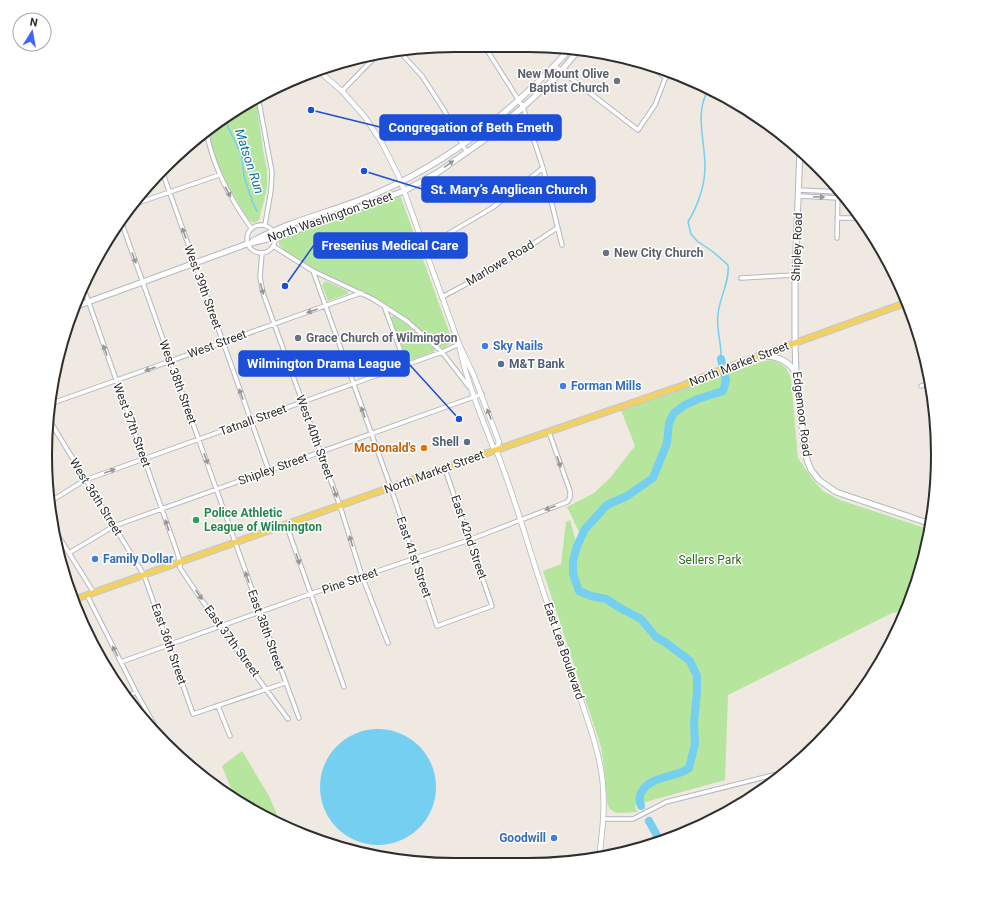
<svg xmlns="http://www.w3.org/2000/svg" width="983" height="910" font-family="Roboto,sans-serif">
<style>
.green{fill:#b6e59e}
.water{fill:#75cff0}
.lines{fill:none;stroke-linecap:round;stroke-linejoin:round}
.stream{stroke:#75cff0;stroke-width:1.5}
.river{stroke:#75cff0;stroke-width:8}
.minor-casing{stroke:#b4b7c1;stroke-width:5.5}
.tertiary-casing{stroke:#b4b7c1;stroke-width:6}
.secondary-casing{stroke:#b4b7c1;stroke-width:7}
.primary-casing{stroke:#c9c9c9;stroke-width:8}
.minor{stroke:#fff;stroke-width:3.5}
.tertiary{stroke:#fff;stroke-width:4.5}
.secondary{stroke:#fff;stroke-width:5}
.primary{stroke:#f2d163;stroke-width:5.5}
.oneway{fill:#969696}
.worship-dot{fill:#6b7280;stroke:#fff;stroke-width:1.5}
.shop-dot{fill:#3f7fe0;stroke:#fff;stroke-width:1.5}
.service-dot{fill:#5c6f8a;stroke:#fff;stroke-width:1.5}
.food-dot{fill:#e8710a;stroke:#fff;stroke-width:1.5}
.leisure-dot{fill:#2e9e5b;stroke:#fff;stroke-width:1.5}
.labels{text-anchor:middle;stroke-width:3;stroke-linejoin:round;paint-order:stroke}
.worship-label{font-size:12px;font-weight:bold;fill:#5b616d;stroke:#fff;text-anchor:start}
.street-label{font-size:12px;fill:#2e2e2e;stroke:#fff}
.shop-label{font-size:12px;font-weight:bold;fill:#366cbe;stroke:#fff;text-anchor:start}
.service-label{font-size:12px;font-weight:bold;fill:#4e5e75;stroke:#fff;text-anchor:start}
.food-label{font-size:12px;font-weight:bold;fill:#c56008;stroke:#fff;text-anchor:end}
.leisure-label{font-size:12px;font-weight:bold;fill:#27864d;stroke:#fff;text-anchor:start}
.park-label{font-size:12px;fill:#2c6e1b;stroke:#fff}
.water-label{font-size:13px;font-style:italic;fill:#0d6fa3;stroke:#fff}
.rim{fill:none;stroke:#2e2e2e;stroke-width:2}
.leader{fill:none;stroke:#1d4ed8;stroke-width:1.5}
.callout-dot{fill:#1d4ed8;stroke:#fff;stroke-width:1.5}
.callout{fill:#1d4ed8;stroke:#1d4ed8;stroke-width:1.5}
.callout-label{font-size:13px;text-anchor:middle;font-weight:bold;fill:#fff}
</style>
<rect width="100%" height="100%" fill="#efe9e1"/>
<path class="green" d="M256 98 263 150 267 169V188L259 220 253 223 247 218 221 174 209 144 206 129Z
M400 195 452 340 451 343 444 348 439 347C417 325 393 308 366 293 358 288 349 286 341 282 321 274 293 261 279 245V239Z
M325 281 348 291V294L328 301 322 285Z
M393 315 405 323 433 348 435 350 433 352 408 361 391 319Z
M771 360C782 363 788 367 791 379L798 458 813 480 823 491 840 500 931 530 908 609 892 613 728 695 725 780 635 805 637 812 619 813 614 812 609 808 607 802 605 774 601 747 543 571 561 564 566 522 570 520 576 542 580 534 567 507 594 493 610 478 635 446 621 410 764 361Z
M242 751 269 796 280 822 278 823C265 817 248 812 239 802 231 792 227 777 222 766Z"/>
<path class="water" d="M320 787a58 58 0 1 1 116 0a58 58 0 1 1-116 0Z"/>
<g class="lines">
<path class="stream" d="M709 89C694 111 705 141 705 166 705 186 698 205 688 222L691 234 697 241 712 251 728 265C730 282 719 298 718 315 716 330 722 344 721 359
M226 117 228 127 242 156 244 176 252 201 257 211"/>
<path class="river" d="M641 806C640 803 639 799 640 796 646 775 675 779 689 768L695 744 694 723 697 691V676L690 661 665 642 656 637 641 619 622 609 606 599 591 596 579 591 573 574V561L577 546 585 529 607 505 627 496 653 478 667 443 669 423 674 413 685 405 698 399 723 391 726 380 721 359
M649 821 660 841"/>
<g class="minor-casing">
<path id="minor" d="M485 47 523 107 543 168 562 245
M399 51 422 76 444 110 467 153
M649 65 666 78
M555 66 638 130 655 105 668 71
M342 91 380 52
M258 97 272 172 271 190 265 225
M206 129C212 166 230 198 251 228
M162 171 269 471
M799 190 838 192
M799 196 838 198
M132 205 219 175
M837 218H862
M121 221 260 612 299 718
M247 239a14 14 0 1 1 28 0a14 14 0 1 1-28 0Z
M837 238 838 190
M273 246 313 271 373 299 407 321 442 352 469 387
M424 248 492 208 543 168
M262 253 260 277 263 293 340 506 362 576 388 643
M313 271 391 488 437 626 492 606 445 469
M741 278 795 275
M84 289 176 549 180 562V568L220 627 288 719
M442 297 498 267 557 228
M384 306 406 365
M921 386 931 382
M52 393 55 402
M50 404 361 293
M48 418 144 575 193 714 285 683
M51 501 85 480 442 352 459 344
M286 524 344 687
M52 526 94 593
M69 553 114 526 482 394
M87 595 136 692 160 735
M121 662 310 594 469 540 567 502 570 498V491L549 432
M127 697 136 692
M218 706 230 736
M228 794 233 793
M603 819H633L666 802 785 772"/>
</g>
<g class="tertiary-casing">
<path id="tertiary" d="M320 72 342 91 365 117 382 143 399 177 459 344 474 376 499 442 496 450
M459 344C466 380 480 413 493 447L496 450C515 497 528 546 544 594 556 627 567 661 579 694 587 719 597 744 601 770 606 799 603 829 599 858"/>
</g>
<g class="secondary-casing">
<path id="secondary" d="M800 150 795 275V343L796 374 804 445 807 460 811 470 819 480 836 492 931 524
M253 241C292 220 335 211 375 194 449 162 514 110 568 51
M77 306 247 244 284 235 404 191 437 173 484 140 523 107 555 78 578 51
M762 356C777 356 788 360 796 373"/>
</g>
<g class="primary-casing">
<path id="primary" d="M73 600 496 450 684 385 715 372 908 302"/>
</g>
<use href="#minor" class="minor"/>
<use href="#tertiary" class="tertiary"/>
<use href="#secondary" class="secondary"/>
<use href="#primary" class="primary"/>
</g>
<defs><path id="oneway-solid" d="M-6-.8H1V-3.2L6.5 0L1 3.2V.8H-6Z"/></defs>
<g class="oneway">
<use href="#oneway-solid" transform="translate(449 164) rotate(-34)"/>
<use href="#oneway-solid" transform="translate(228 192) rotate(61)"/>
<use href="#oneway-solid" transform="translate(819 197) rotate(2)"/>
<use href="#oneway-solid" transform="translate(184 233) rotate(-110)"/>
<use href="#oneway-solid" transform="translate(134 258) rotate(70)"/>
<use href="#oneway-solid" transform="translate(262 289) rotate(76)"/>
<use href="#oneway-solid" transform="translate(312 311) rotate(160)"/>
<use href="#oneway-solid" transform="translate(105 350) rotate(-110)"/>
<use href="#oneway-solid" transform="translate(150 369) rotate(160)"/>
<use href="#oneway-solid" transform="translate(241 394) rotate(-110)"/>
<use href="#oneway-solid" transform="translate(363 412) rotate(-110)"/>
<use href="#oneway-solid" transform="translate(489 414) rotate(-111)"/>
<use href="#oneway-solid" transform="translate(206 459) rotate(70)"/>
<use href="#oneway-solid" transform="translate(559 462) rotate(71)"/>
<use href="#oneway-solid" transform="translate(110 471) rotate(-20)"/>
<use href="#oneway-solid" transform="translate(335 492) rotate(70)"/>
<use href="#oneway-solid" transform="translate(550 508) rotate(158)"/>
<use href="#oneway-solid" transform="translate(167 525) rotate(-109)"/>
<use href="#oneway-solid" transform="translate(351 541) rotate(-107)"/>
<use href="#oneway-solid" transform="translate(298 559) rotate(71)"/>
<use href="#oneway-solid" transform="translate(247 577) rotate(-109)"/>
<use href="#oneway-solid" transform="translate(199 595) rotate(56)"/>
<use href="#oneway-solid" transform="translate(115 651) rotate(-117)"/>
</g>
<g class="worship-dot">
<circle cx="617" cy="81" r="4"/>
<circle cx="606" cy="253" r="4"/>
<circle cx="298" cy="338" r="4"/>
</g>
<g class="shop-dot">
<circle cx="485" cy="346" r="4"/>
<circle cx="563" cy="386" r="4"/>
<circle cx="95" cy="559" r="4"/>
<circle cx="554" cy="838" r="4"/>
</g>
<g class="service-dot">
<circle cx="501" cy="364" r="4"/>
<circle cx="467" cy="442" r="4"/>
</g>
<circle class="food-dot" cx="424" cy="448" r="4"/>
<circle class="leisure-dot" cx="196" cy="520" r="4"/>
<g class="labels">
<g class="worship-label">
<text x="609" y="78" text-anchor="end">New Mount Olive<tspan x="609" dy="14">Baptist Church</tspan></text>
<text x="614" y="257">New City Church</text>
<text x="306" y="342">Grace Church of Wilmington</text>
</g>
<g class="street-label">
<text transform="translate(330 217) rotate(-19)" y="4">North Washington Street</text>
<text transform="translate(797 247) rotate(-88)" y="4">Shipley Road</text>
<text transform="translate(500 263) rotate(-31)" y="4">Marlowe Road</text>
<text transform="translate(203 287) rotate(70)" y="4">West 39th Street</text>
<text transform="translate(217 344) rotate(-20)" y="4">West Street</text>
<text transform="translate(739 364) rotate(-21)" y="4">North Market Street</text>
<text transform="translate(178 382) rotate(70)" y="4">West 38th Street</text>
<text transform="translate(802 414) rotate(83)" y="4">Edgemoor Road</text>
<text transform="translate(253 420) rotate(-20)" y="4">Tatnall Street</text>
<text transform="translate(132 425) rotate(70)" y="4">West 37th Street</text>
<text transform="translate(315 437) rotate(70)" y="4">West 40th Street</text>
<text transform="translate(273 469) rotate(-20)" y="4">Shipley Street</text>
<text transform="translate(434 472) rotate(-20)" y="4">North Market Street</text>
<text transform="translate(96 497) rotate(58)" y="4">West 36th Street</text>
<text transform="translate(469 537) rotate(71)" y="4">East 42nd Street</text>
<text transform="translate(414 557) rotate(71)" y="4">East 41st Street</text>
<text transform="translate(350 581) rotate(-19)" y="4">Pine Street</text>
<text transform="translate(266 630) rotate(70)" y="4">East 38th Street</text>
<text transform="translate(232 641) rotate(54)" y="4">East 37th Street</text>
<text transform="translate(169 644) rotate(71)" y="4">East 36th Street</text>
<text transform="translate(564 651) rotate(71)" y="4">East Lea Boulevard</text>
</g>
<g class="shop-label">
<text x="493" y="350">Sky Nails</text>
<text x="571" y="390">Forman Mills</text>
<text x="103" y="563">Family Dollar</text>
<text x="546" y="842" text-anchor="end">Goodwill</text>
</g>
<g class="service-label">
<text x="509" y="368">M&amp;T Bank</text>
<text x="459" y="446" text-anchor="end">Shell</text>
</g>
<g class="food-label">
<text x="416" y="452">McDonald's</text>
</g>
<g class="leisure-label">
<text x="204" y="517">Police Athletic<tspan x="204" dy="14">League of Wilmington</tspan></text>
</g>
<g class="park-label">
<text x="710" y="564">Sellers Park</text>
</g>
<g class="water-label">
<text transform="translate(250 161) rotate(72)" y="5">Matson Run</text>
</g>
</g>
<path d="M0 0H983V910H0ZM455 52H528A403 403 0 0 1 931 455V455A403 403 0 0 1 528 858H455A403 403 0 0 1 52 455V455A403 403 0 0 1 455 52Z" fill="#fff" fill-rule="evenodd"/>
<path class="rim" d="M455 52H528A403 403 0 0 1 931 455V455A403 403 0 0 1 528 858H455A403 403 0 0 1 52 455V455A403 403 0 0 1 455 52Z"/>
<path class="leader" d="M311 110L380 127M364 171L422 189M285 286L314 245M459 419L409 364"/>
<g class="callout-dot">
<circle cx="311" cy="110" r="4"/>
<circle cx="364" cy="171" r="4"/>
<circle cx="285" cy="286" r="4"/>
<circle cx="459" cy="419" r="4"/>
</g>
<g class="callout">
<rect x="380" y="115" width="181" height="25" rx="4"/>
<rect x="422" y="177" width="173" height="25" rx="4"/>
<rect x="314" y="233" width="153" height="25" rx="4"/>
<rect x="239" y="351" width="170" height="25" rx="4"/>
</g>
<g class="callout-label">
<text x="471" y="132">Congregation of Beth Emeth</text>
<text x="509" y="194">St. Mary’s Anglican Church</text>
<text x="390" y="250">Fresenius Medical Care</text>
<text x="324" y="368">Wilmington Drama League</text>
</g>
<g transform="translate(32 32) rotate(11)"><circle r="19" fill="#ffffff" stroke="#ababab"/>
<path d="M0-3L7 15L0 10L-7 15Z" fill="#4264fb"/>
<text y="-6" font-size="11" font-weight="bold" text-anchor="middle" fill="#2e2e2e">N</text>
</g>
</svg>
